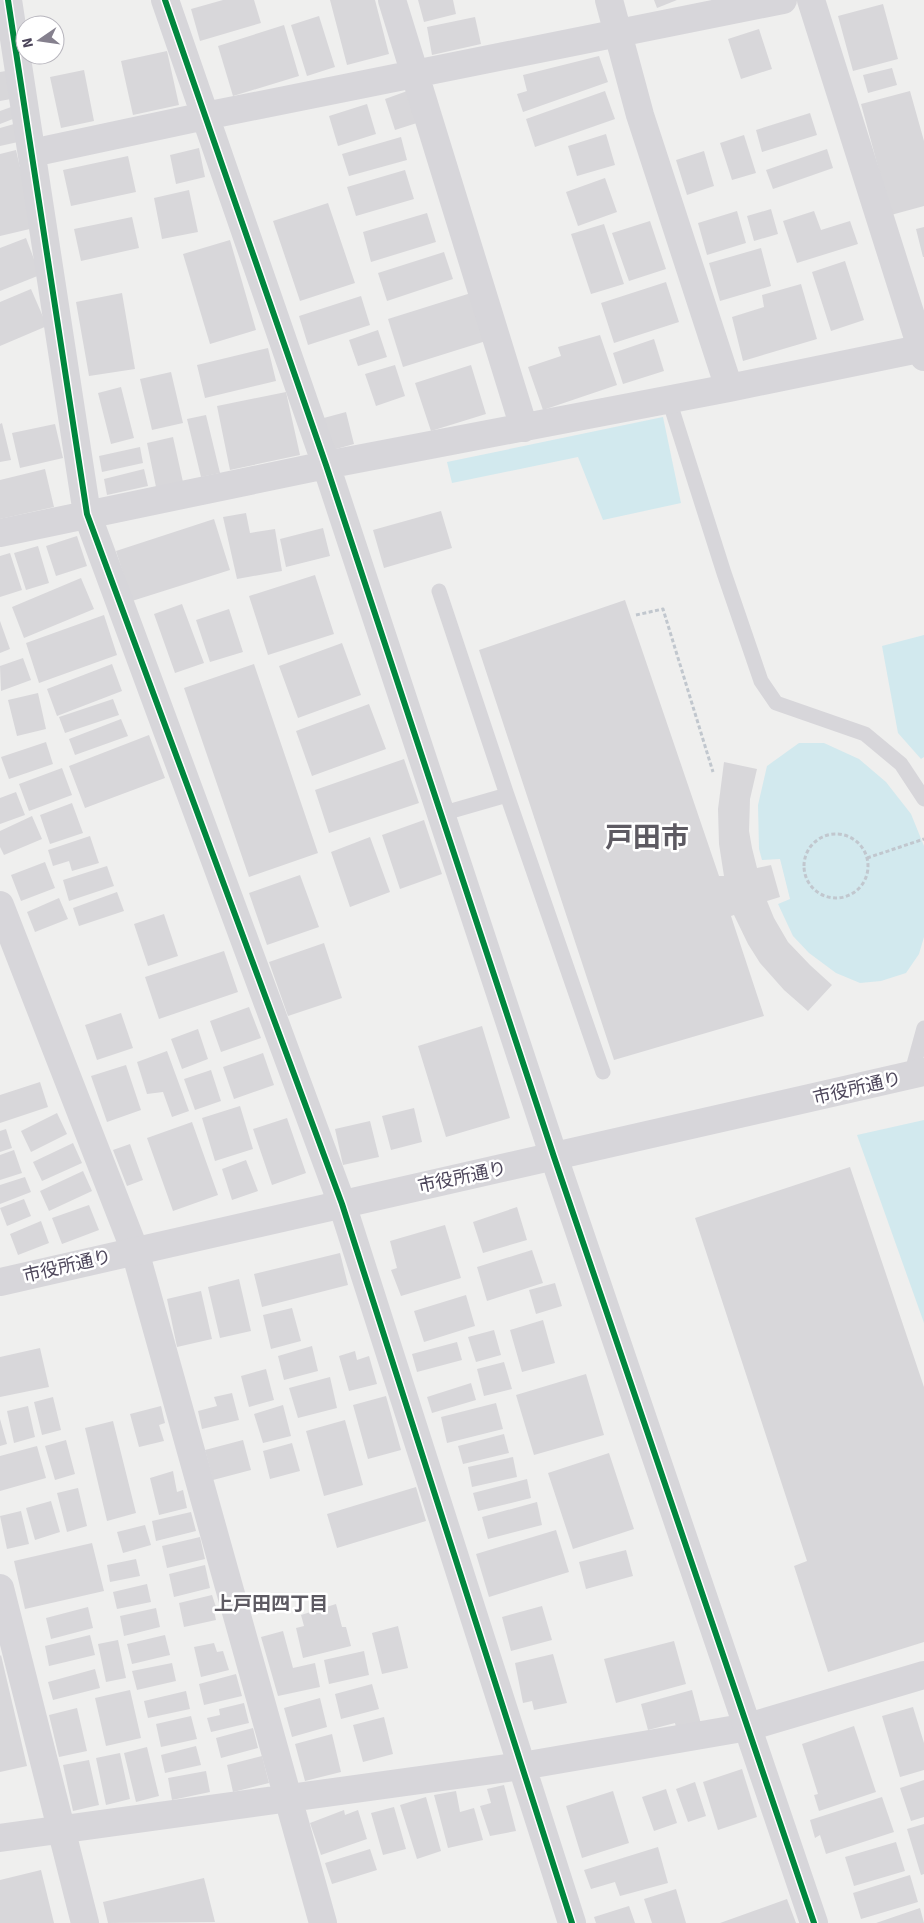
<svg xmlns="http://www.w3.org/2000/svg" width="924" height="1923" font-family="Signika,'Noto Sans JP',sans-serif">
<style>
.green{fill:#d2e9ee}
.building{fill:#d8d7da}
.lines{fill:none;stroke-linecap:round;stroke-linejoin:round}
.path{stroke:#c1c7ce;stroke-width:3;stroke-dasharray:4 2.5;stroke-linecap:butt}
.service{stroke:#d7d6da;stroke-width:15}
.minor{stroke:#d7d6da;stroke-width:28}
.tertiary{stroke:#d7d6da;stroke-width:28}
.cycleway-casing{stroke:#fff;stroke-width:9}
.cycleway{stroke:#00873e;stroke-width:6}
.labels{text-anchor:middle;stroke-width:5;stroke-linejoin:round;paint-order:stroke}
.street-label{font-size:18px;fill:#4c455a;stroke:#fff}
.neighbourhood-label{font-size:19px;font-weight:bold;fill:#5d5a62;stroke:#fff}
.town-label{font-size:28px;font-weight:bold;fill:#5d5a62;stroke:#fff}
</style>
<rect width="100%" height="100%" fill="#efefee"/>
<path class="green" d="M663 417 681 503 603 520 578 457 452 483 447 462Z
M924 635V757L921 759 898 733 882 646Z
M799 743H824L859 759 886 782 911 814 924 846V937L919 954 906 973 881 981 860 983 836 973 809 953 793 936 778 904 790 899 780 859 762 860 759 849 758 805 767 766Z
M924 1120V1323L857 1135Z"/>
<path class="building" d="M223 0H254L261 23 200 41 191 9Z
M330 0H375L389 54 347 65Z
M418 0H453L456 14 424 22Z
M654 0H677L657 8Z
M883 4 898 59 853 71 838 16Z
M319 16 335 67 307 76 291 25Z
M475 17 481 44 432 55 427 27Z
M284 25 299 76 233 96 218 46Z
M759 29 772 69 741 79 728 39Z
M167 51 179 105 133 115 121 61Z
M599 56 608 82 523 112 517 94 527 91 523 75Z
M892 68 897 85 868 93 863 75Z
M84 70 94 121 61 128 50 77Z
M6 71 11 99 0 101V72Z
M410 90 420 122 395 130 385 99Z
M605 91 615 119 535 147 526 119Z
M910 91 924 141V206L891 215 861 104Z
M367 104 376 134 338 146 329 116Z
M14 106 18 117 0 124V111Z
M810 113 817 135 762 152 756 130Z
M14 124 18 142 0 146V128Z
M606 134 615 165 577 176 568 146Z
M744 135 756 173 732 180 720 143Z
M401 137 407 160 349 176 342 154Z
M199 148 205 177 176 184 170 155Z
M827 149 833 168 773 189 766 170Z
M16 150 34 228 0 236V154Z
M704 151 714 186 687 195 676 160Z
M128 156 136 192 71 206 63 170Z
M405 170 414 199 356 216 347 187Z
M605 178 617 212 578 226 566 192Z
M189 190 198 232 162 239 154 198Z
M328 203 355 283 300 301 273 221Z
M771 209 778 234 754 241 747 216Z
M737 211 746 243 707 255 698 223Z
M814 211 821 230 850 221 858 244 797 263 783 221Z
M427 213 436 242 371 262 363 232Z
M132 217 139 248 81 261 74 229Z
M650 221 666 269 629 281 612 233Z
M604 224 624 284 591 294 571 234Z
M924 227V257H923L916 229Z
M26 238 40 275 0 291V248Z
M230 240 256 330 210 344 183 254Z
M761 248 771 286 720 301 709 263Z
M444 252 453 279 387 301 378 273Z
M845 261 864 320 831 331 812 272Z
M666 282 679 322 614 343 601 303Z
M801 284 817 339 743 361 732 317 764 307 762 295Z
M31 289 47 326 0 346V302Z
M122 293 135 369 89 376 76 302Z
M471 293 486 341 403 367 388 319Z
M361 296 370 325 308 345 299 316Z
M378 330 387 357 358 366 349 340Z
M600 335 617 385 543 410 528 367 561 356 558 347Z
M654 339 664 371 623 384 613 353Z
M268 348 276 381 205 398 197 365Z
M395 365 405 396 376 406 365 374Z
M471 365 486 414 431 431 415 383Z
M171 372 183 423 152 430 140 379Z
M121 387 134 438 111 444 98 393Z
M286 392 300 455 230 470 217 406Z
M346 412 354 444 329 451 320 419Z
M206 415 220 473 201 477 187 419Z
M2 423 11 460 0 462V424Z
M55 424 63 458 20 468 12 433Z
M173 437 183 482 156 487 147 443Z
M140 447 143 463 102 472 99 456Z
M45 469 54 507 0 519V480Z
M144 469 148 486 107 495 104 479Z
M441 511 452 548 384 568 373 530Z
M246 513 250 533 275 529 282 571 237 579 223 517Z
M214 519 230 570 132 601 116 551Z
M323 528 330 556 286 567 280 539Z
M77 536 87 566 56 576 46 546Z
M38 546 49 583 26 590 14 553Z
M10 553 22 590 0 597V556Z
M315 575 334 634 268 655 249 596Z
M81 578 94 609 24 638 12 607Z
M625 600 719 876H724L719 844 718 809 724 762 757 769 750 799 749 831 752 848 757 868 771 865 780 897 767 901 774 918 788 942 810 965 832 985 808 1011 784 990 760 963 748 944 734 915 731 916 764 1016 614 1060 479 650Z
M182 604 204 663 175 673 154 614Z
M229 609 243 652 210 662 196 620Z
M104 615 117 655 39 683 26 643Z
M0 621 10 649 0 653Z
M342 643 361 695 298 718 279 666Z
M23 658 31 680 1 691 0 666Z
M112 664 122 691 57 716 47 689Z
M254 664 318 853 249 877 184 688Z
M38 693 46 729 17 736 8 700Z
M113 699 119 715 65 733 59 717Z
M369 704 386 749 312 776 296 731Z
M121 719 128 736 75 755 69 739Z
M149 735 165 778 85 808 69 766Z
M46 742 53 764 9 779 1 757Z
M404 759 419 803 329 833 315 790Z
M62 768 72 795 29 811 19 784Z
M16 792 25 815 0 824V798Z
M72 803 83 833 50 844 40 815Z
M32 816 42 839 4 855 0 847V831Z
M424 820 442 874 400 889 382 835Z
M90 836 99 863 72 871 69 861 53 866 48 850Z
M370 837 390 892 350 907 331 852Z
M45 862 55 888 21 901 11 875Z
M107 866 114 886 69 901 63 880Z
M300 875 319 927 267 945 249 893Z
M117 892 124 911 79 926 73 908Z
M59 898 68 919 35 932 27 912Z
M164 914 178 956 148 966 134 924Z
M324 943 342 998 288 1016 269 962Z
M224 951 238 992 159 1019 145 977Z
M249 1007 261 1038 221 1052 210 1021Z
M121 1013 133 1048 97 1060 85 1025Z
M482 1026 510 1118 446 1137 418 1046Z
M198 1029 208 1059 182 1069 171 1039Z
M167 1051 189 1111 172 1117 163 1092 147 1094 137 1062Z
M263 1053 274 1085 234 1099 223 1067Z
M126 1065 141 1110 107 1122 91 1076Z
M211 1070 221 1101 195 1110 184 1079Z
M40 1082 48 1107 0 1123V1095Z
M240 1106 253 1149 215 1161 202 1118Z
M414 1108 422 1142 391 1150 382 1116Z
M57 1113 67 1134 31 1152 21 1131Z
M287 1118 306 1173 272 1185 253 1129Z
M370 1121 379 1157 343 1165 335 1129Z
M192 1122 218 1195 173 1211 147 1138Z
M6 1129 12 1148 0 1152V1131Z
M73 1143 82 1163 42 1181 33 1162Z
M130 1144 143 1180 127 1186 113 1150Z
M14 1150 22 1173 0 1180V1155Z
M246 1160 258 1191 232 1200 222 1169Z
M850 1167 924 1387V1642L828 1672 794 1566 807 1561 695 1218Z
M83 1171 92 1191 49 1211 40 1191Z
M25 1177 31 1192 0 1204V1185Z
M24 1199 31 1216 7 1226 0 1208Z
M89 1205 99 1230 62 1244 52 1218Z
M517 1207 527 1240 483 1253 473 1222Z
M41 1221 49 1243 18 1255 10 1234Z
M445 1225 461 1278 401 1296 391 1270 397 1268 390 1241Z
M532 1250 543 1283 487 1301 477 1267Z
M340 1253 348 1285 262 1307 254 1274Z
M239 1279 251 1331 220 1338 208 1287Z
M555 1283 562 1306 536 1314 529 1290Z
M201 1291 212 1339 177 1347 167 1299Z
M466 1295 475 1326 424 1342 414 1311Z
M292 1308 301 1341 271 1349 263 1315Z
M543 1320 555 1363 522 1372 510 1330Z
M494 1330 501 1355 476 1362 468 1337Z
M457 1342 462 1360 417 1372 412 1354Z
M312 1346 318 1371 284 1380 278 1356Z
M40 1348 49 1387 0 1397V1357Z
M355 1351 357 1360 369 1356 377 1384 349 1391 339 1356Z
M504 1362 512 1389 484 1396 477 1369Z
M266 1369 274 1400 249 1407 241 1376Z
M586 1374 604 1435 534 1455 516 1395Z
M330 1377 337 1408 298 1418 289 1388Z
M471 1383 476 1400 432 1413 427 1397Z
M232 1393 239 1420 202 1429 198 1411 217 1406 214 1397Z
M386 1396 401 1450 368 1459 353 1405Z
M53 1397 61 1430 42 1435 34 1402Z
M496 1403 503 1429 447 1443 441 1417Z
M283 1405 291 1436 263 1443 254 1414Z
M28 1406 35 1437 14 1443 7 1411Z
M161 1406 165 1423 159 1425 164 1441 139 1447 130 1414Z
M0 1419 7 1444 0 1446Z
M345 1420 363 1485 324 1496 306 1431Z
M113 1421 136 1513 107 1521 85 1428Z
M504 1434 509 1453 463 1464 458 1446Z
M66 1440 75 1474 55 1480 45 1446Z
M243 1440 251 1470 213 1480 205 1450Z
M292 1443 300 1471 270 1479 263 1451Z
M37 1446 46 1478 0 1491V1456Z
M609 1453 634 1529 573 1549 548 1473Z
M513 1457 517 1477 472 1487 468 1467Z
M173 1471 177 1492 183 1490 187 1508 159 1515 150 1478Z
M527 1479 531 1498 478 1511 473 1493Z
M416 1487 426 1521 337 1548 327 1514Z
M78 1488 87 1526 67 1532 57 1493Z
M51 1501 60 1532 35 1540 26 1508Z
M537 1502 542 1525 488 1539 482 1517Z
M21 1511 29 1544 7 1549 0 1516Z
M191 1512 196 1531 156 1541 152 1521Z
M145 1525 151 1545 123 1553 117 1532Z
M556 1530 569 1572 489 1597 476 1554Z
M200 1537 205 1559 167 1568 162 1546Z
M92 1543 104 1591 25 1609 14 1561Z
M626 1550 633 1576 586 1589 579 1562Z
M136 1559 140 1576 110 1582 107 1565Z
M205 1565 210 1588 174 1597 169 1574Z
M147 1584 151 1602 117 1609 113 1592Z
M212 1595 217 1610 214 1611 216 1620 184 1627 179 1603Z
M336 1604 342 1627H346L351 1646 303 1658 296 1628 304 1626 301 1615Z
M542 1606 552 1640 511 1651 502 1617Z
M88 1607 93 1628 51 1639 46 1618Z
M156 1608 160 1627 124 1636 120 1616Z
M398 1626 408 1668 382 1674 372 1633Z
M283 1631 293 1668 315 1663 320 1687 278 1696 261 1637Z
M90 1635 95 1655 49 1666 45 1646Z
M165 1635 170 1655 132 1664 127 1644Z
M118 1640 126 1678 106 1682 98 1644Z
M674 1641 686 1684 616 1703 604 1659Z
M214 1643 217 1652 223 1651 229 1670 201 1677 194 1647Z
M364 1651 369 1675 329 1684 324 1660Z
M553 1654 567 1703 534 1710 532 1701 523 1703 515 1663Z
M1 1655 27 1766 0 1772V1656Z
M172 1663 176 1681 137 1690 132 1671Z
M95 1669 100 1688 53 1700 48 1682Z
M236 1674 242 1696 204 1705 199 1684Z
M372 1684 379 1709 341 1719 335 1694Z
M130 1690 141 1738 106 1746 95 1698Z
M692 1690 701 1724 677 1731 675 1723 648 1730 641 1704Z
M186 1691 190 1709 148 1718 144 1701Z
M320 1698 327 1727 292 1737 284 1708Z
M244 1703 249 1723 211 1732 207 1718 220 1715 219 1709Z
M913 1707 924 1743V1770L900 1777 882 1716Z
M77 1708 87 1751 59 1757 49 1715Z
M191 1716 197 1739 161 1747 156 1724Z
M384 1717 393 1754 363 1762 353 1725Z
M854 1726 876 1792 819 1811 814 1795 818 1794 802 1744Z
M253 1728 258 1748 221 1758 216 1738Z
M332 1734 341 1772 305 1781 295 1744Z
M196 1746 201 1765 165 1773 161 1755Z
M147 1747 159 1796 136 1802 124 1753Z
M120 1753 130 1799 106 1805 96 1758Z
M262 1756 269 1783 233 1792 227 1765Z
M89 1760 99 1805 73 1811 63 1765Z
M742 1769 757 1817 718 1830 703 1782Z
M206 1771 210 1792 172 1800 168 1778Z
M924 1780V1817L911 1821 900 1788Z
M695 1782 706 1816 688 1822 676 1789Z
M504 1785 516 1831 490 1836 480 1806 491 1803 487 1789Z
M666 1789 677 1823 654 1831 642 1797Z
M456 1791 460 1812 474 1808 483 1840 448 1848 434 1795Z
M613 1791 629 1843 582 1858 566 1806Z
M426 1797 441 1851 417 1859 400 1805Z
M882 1797 894 1832 826 1854 820 1835 815 1838 810 1820Z
M394 1807 406 1849 383 1855 371 1813Z
M344 1810 345 1815 358 1810 367 1839 321 1855 310 1823Z
M924 1824V1874L921 1875 907 1829Z
M896 1842 905 1871 854 1886 845 1857Z
M658 1847 668 1883 620 1896 615 1882 591 1889 584 1870Z
M370 1849 377 1870 332 1884 325 1863Z
M41 1870 54 1923H0V1880Z
M910 1875 918 1902 861 1919 853 1893Z
M204 1878 215 1922 108 1923 103 1902Z
M676 1889 686 1923H652L644 1899Z
M787 1899 796 1923H720Z
M629 1906 635 1923H596L594 1917Z
M920 1908 924 1923H876Z"/>
<g class="lines">
<path class="path" d="M636 615 663 609 713 772
M804 866a32 32 0 1 1 64 0a32 32 0 1 1-64 0Z
M867 858 924 839"/>
<path class="service" d="M669 400 724 573 761 681 776 703 865 734 901 764 924 799
M439 591 507 795
M441 814 507 795 603 1072
M911 1075 924 1028"/>
<path class="minor" d="M8 0 87 514 342 1204 572 1923
M165 0 326 465 554 1157
M392 0 524 428
M609 0 640 115 729 388
M811 0 924 357
M32 153 205 116 783 0
M0 533 326 465 729 388 924 348
M0 905 135 1251 323 1923
M0 1588 85 1923
M0 1838 522 1766 748 1727 924 1675"/>
<path class="tertiary" d="M554 1157 814 1923
M0 1282 924 1072"/>
<g class="cycleway-casing">
<path id="cycleway" d="M8 0 87 514 342 1204 572 1923
M165 0 326 465 554 1157 814 1923"/>
</g>
<use href="#cycleway" class="cycleway"/>
</g>
<g class="labels">
<g class="street-label">
<text transform="translate(857 1088) rotate(-13)" y="6">市役所通り</text>
<text transform="translate(462 1177) rotate(-12)" y="6">市役所通り</text>
<text transform="translate(67 1266) rotate(-13)" y="6">市役所通り</text>
</g>
<g class="neighbourhood-label">
<text x="271" y="1610">上戸田四丁目</text>
</g>
<g class="town-label">
<text x="647" y="847">戸田市</text>
</g>
</g>
<g transform="translate(40 40) rotate(257)"><circle r="24" fill="#ffffff" stroke="#b7b5bd"/>
<path d="M0-4L9 19L0 12L-9 19Z" fill="#85808e"/>
<text y="-8" font-size="14" font-weight="bold" text-anchor="middle" fill="#4c455a">N</text>
</g>
</svg>
